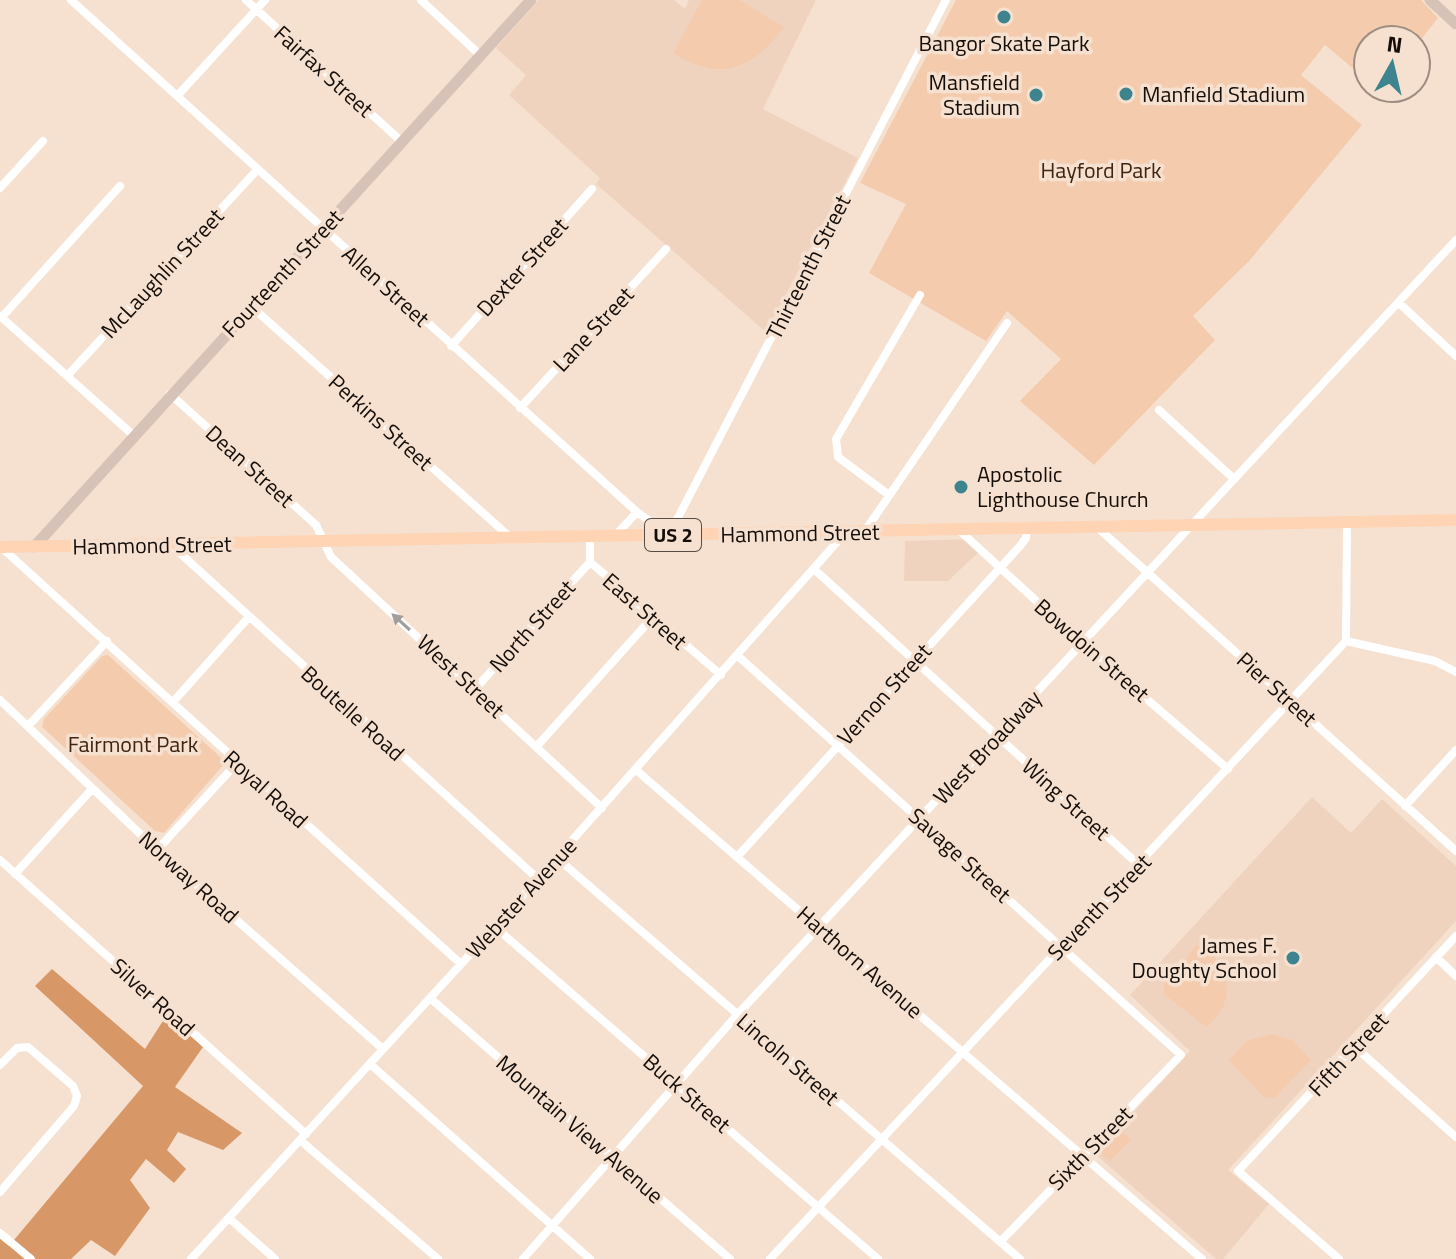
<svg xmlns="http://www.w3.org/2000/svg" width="1456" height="1259" font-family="'Titillium Web',sans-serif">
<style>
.built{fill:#efd3bf}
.green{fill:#f4cbad}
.forest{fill:#d79766}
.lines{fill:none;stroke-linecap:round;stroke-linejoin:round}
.street{stroke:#fff;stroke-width:8}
.secondary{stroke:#d6c2b6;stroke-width:11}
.primary{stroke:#fed4b4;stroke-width:12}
.oneway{fill:#a19e9c}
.poi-dot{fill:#3d848e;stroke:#f6e1d1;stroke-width:3}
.labels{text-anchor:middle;stroke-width:7;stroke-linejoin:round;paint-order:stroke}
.shield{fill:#f6e1d1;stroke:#584d44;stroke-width:2}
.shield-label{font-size:20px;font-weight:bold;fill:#140d08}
.poi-label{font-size:22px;fill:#140d08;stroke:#f6e1d1;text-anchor:end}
.street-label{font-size:22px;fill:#140d08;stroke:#f6e1d1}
.park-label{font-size:22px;fill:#3f240f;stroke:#f6e1d1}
</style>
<rect width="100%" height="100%" fill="#f6e1d1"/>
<path class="built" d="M539 0H674L685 9 689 0H816L763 109 858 158 766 332 596 184 600 178 509 95 526 75 496 48Z
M975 539 983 548 948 581H904L905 541Z
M1312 797 1351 833 1382 799 1456 866V921L1228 1170 1269 1204 1223 1259H1216L1095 1154 1190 1051 1130 995Z"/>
<path class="green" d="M702 0H740L784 27C753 69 720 83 673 53Z
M956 0H1421L1438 18 1416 46V40H1368V81L1325 45 1301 75 1362 125 1250 260 1193 316 1215 340 1094 465 1020 401 1061 359 1007 311 986 341 869 273 906 204 860 183Z
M108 655 226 762 164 833 155 831 42 727 44 719 102 656Z
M1197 945C1232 960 1238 1004 1206 1027L1164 994V984Z
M1272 1034 1292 1040 1311 1060 1274 1098 1264 1097 1229 1061 1246 1041Z
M1122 1131 1131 1139 1110 1161 1101 1153Z"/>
<path class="forest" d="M52 969 145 1049 168 1013 203 1047 175 1087 242 1133 223 1150 178 1132 167 1150 186 1169 174 1183 146 1159 130 1180 150 1208 115 1256 91 1240 71 1259H0V1239L9 1246 143 1086 35 986Z"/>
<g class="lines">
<path class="street" d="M71 0 637 512 669 535 946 0
M246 0 402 142
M421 0 480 55
M178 95 265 0
M0 188 43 141
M1399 303 1456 356
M252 307 510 537
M0 316 133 435
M2 317 120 186
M451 346 592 189
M67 376 257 170
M170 394 316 525 331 557 602 808
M520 408 666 249
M1159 410 1234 479
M889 495 838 457 836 439 920 295
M1097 527 1456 851
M959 530 1091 651 1228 769
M865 531 1007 323
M616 535 637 512
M590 536V562L721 675
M170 544 538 879
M2 548 461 964
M815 570 1140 866
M1346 641 1435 661 1456 672
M738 656 1181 1055 1000 1242
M475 689 590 562
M0 700 157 850 383 1049
M173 702 248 618
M28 726 107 641
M537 746 652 618
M636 770 1202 1259
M1405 806 1456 750
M157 850 237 763
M737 857 1020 546 1026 538V529
M557 858 1020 1259
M0 860 306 1134
M15 874 92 789
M495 927 878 1259
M1436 957 1456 976
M430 998 730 1259
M1355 1047 1456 1137
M370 1064 590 1259
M0 1065 17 1048 28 1047 73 1086 77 1096 74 1106 0 1192
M300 1140 438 1259
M229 1218 275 1259
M0 1233 31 1259
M191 1259 495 927 846 532
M523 1259 737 1015 1456 240
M770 1259 1346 641 1347 522
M1339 1259 1238 1171 1456 936"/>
<path class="secondary" d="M1430 0 1456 24
M34 547 531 0"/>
<path class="primary" d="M0 547 1456 520"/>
</g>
<defs><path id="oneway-solid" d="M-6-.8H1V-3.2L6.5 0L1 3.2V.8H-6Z" transform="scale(2)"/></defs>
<use class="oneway" href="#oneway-solid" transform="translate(401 622) rotate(-138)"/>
<g class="poi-dot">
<circle cx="1004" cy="17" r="8"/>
<circle cx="1126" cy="94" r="8"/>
<circle cx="1036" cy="95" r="8"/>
<circle cx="961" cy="487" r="8"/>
<circle cx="1293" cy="958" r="8"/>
</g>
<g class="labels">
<rect class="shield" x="645" y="519" width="56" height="32" rx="6"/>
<g class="shield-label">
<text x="673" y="542">US 2</text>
</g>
<g class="poi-label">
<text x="1004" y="51" text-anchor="middle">Bangor Skate Park</text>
<text x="1020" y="90">Mansfield<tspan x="1020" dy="25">Stadium</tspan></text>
<text x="1142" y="102" text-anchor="start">Manfield Stadium</text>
<text x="977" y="482" text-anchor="start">Apostolic<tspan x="977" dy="25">Lighthouse Church</tspan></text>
<text x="1277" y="953">James F.<tspan x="1277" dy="25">Doughty School</tspan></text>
</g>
<g class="street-label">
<text transform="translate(324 71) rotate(42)" y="8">Fairfax Street</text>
<text transform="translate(522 267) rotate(-48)" y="8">Dexter Street</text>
<text transform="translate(808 267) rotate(-63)" y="8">Thirteenth Street</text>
<text transform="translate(162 273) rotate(-47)" y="8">McLaughlin Street</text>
<text transform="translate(282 273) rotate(-47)" y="8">Fourteenth Street</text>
<text transform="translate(386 286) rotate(42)" y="8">Allen Street</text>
<text transform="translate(593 329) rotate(-47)" y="8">Lane Street</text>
<text transform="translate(381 422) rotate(42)" y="8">Perkins Street</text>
<text transform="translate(250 466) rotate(42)" y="8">Dean Street</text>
<text transform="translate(800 533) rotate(-1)" y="8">Hammond Street</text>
<text transform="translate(152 545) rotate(-1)" y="8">Hammond Street</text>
<text transform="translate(645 611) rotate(41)" y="8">East Street</text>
<text transform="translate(532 626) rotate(-48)" y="8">North Street</text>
<text transform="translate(1092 650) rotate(41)" y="8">Bowdoin Street</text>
<text transform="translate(461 676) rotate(43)" y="8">West Street</text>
<text transform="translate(1277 689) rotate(42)" y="8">Pier Street</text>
<text transform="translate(884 694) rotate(-48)" y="8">Vernon Street</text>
<text transform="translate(353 713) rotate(42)" y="8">Boutelle Road</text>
<text transform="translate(987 747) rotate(-47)" y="8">West Broadway</text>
<text transform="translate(266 789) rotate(42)" y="8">Royal Road</text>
<text transform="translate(1066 799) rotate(42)" y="8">Wing Street</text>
<text transform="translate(960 855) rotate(42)" y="8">Savage Street</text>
<text transform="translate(189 877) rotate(42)" y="8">Norway Road</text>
<text transform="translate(521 898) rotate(-48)" y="8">Webster Avenue</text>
<text transform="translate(1099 907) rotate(-46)" y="8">Seventh Street</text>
<text transform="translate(860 962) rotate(41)" y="8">Harthorn Avenue</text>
<text transform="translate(153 997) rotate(42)" y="8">Silver Road</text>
<text transform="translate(1348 1054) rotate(-47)" y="8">Fifth Street</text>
<text transform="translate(788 1059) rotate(41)" y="8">Lincoln Street</text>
<text transform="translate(687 1093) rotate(41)" y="8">Buck Street</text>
<text transform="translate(580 1129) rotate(41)" y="8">Mountain View Avenue</text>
<text transform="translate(1090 1148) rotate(-45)" y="8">Sixth Street</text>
</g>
<g class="park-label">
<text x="1101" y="178">Hayford Park</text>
<text x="133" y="752">Fairmont Park</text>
</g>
</g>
<g transform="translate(1392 64) rotate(8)"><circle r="38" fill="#f6e1d1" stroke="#9c8c81" stroke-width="2"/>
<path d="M0-6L14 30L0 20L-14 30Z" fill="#3d848e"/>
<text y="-12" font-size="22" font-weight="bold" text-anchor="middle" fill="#140d08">N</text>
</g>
</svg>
